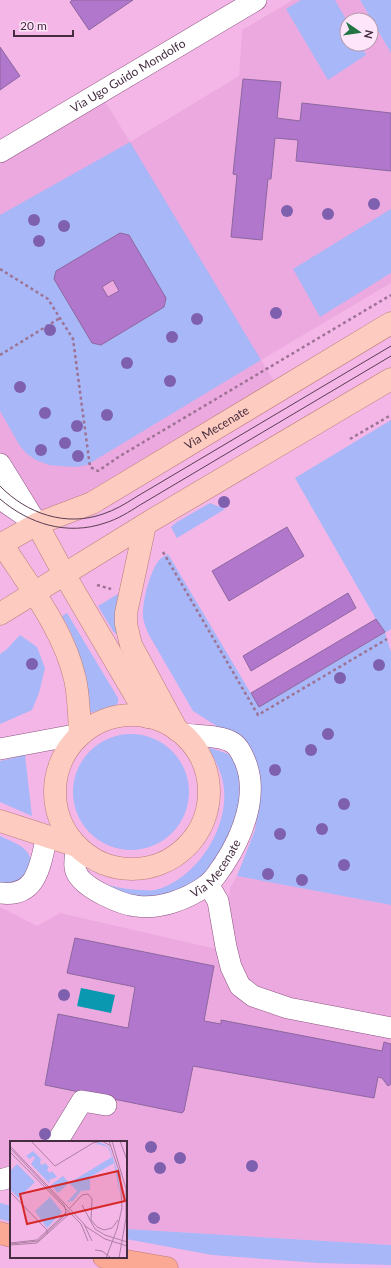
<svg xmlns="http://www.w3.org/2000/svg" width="391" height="1268" font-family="Lato,sans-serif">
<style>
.built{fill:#eca9df;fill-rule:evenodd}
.green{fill:#a7b7f7;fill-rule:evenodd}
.water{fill:#0998af}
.building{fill:#b077cc;stroke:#8d67a0;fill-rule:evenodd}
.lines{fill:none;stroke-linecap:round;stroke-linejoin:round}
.minor-casing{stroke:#8b5481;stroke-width:22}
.major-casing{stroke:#bb7d77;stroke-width:23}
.highway-casing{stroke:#bb7d77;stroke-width:23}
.path{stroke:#9d7294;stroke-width:2.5;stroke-dasharray:3 3;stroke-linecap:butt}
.minor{stroke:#fff;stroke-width:21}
.major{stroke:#fdcbbf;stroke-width:22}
.highway{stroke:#fba895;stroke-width:22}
.tram{stroke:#5b3e55;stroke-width:1}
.tree{fill:#7f60af}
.labels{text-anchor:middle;stroke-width:4;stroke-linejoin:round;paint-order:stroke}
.street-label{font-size:12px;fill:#452c40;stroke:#ffe5f9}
.inset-road{fill:none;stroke:#ae7fa4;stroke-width:1}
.view{fill:#d62828;fill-opacity:0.15;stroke:#d62828;stroke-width:2}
.inset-edge{fill:none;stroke:#452c40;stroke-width:2}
</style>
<rect width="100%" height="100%" fill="#f4b6e7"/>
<path class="built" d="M293 0H360L391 53V283L261 360 278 388 37 522 0 458V154L101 95 130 142 239 76 242 30ZM347 20H371V44H347Z
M237 876 391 905V1245L126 1229V1142H11V1168L10 1166 0 1168V907L37 926 60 913 212 948 226 947 235 937 228 906 230 888Z"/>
<path class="green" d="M301 0H335L347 21V44H360L366 55 328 80 286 9Z
M360 0H391V53Z
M130 142 261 360 87 465 76 467 60 466 49 465 36 460 27 454 20 446 0 411V215ZM120 233 129 235 166 298 164 307 101 345 92 343 54 279 57 271Z
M391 209V273L320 317 293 269Z
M391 420V629L385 633 391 652V905L237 876 255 830 260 800V783L237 739 193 711 149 635C146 629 144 623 143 617 142 602 150 570 160 559 162 557 166 556 168 554L259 707 384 633 295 478Z
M210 503 225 509 177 538 171 527 177 522Z
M118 594 117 612 118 634H116L113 631 98 606Z
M67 613 118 698V703L114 707 88 713C84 674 82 650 62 616Z
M20 635 37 647 45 668 39 693 32 710 0 724V654L6 650Z
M73 792a58 58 0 1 1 116 0a58 58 0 1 1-116 0Z
M211 748 228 754 236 763 240 780 241 804 235 827 207 875 188 891 147 903 87 877C106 885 122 890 143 890 147 890 151 891 155 890 195 880 228 830 224 789 223 775 216 762 209 749Z
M25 755 32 816 0 802V761Z
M0 836C12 842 34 848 30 865 29 871 25 877 23 883L0 886Z
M0 1203 11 1206V1222L0 1219Z
M126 1229 391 1245V1265L318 1263 212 1255 126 1239Z"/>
<path class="water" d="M81 988 115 995 111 1013 77 1006Z"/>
<path class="building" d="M72 0H133L89 30 70 2Z
M0 47 20 76 0 90Z
M243 79 281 82 277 118 300 121 302 103 391 113V171L296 161 298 140 275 138 271 179H268L262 240 231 237 237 175 233 174Z
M120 233 129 235 166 298 164 307 101 345 92 343 54 279 56 271ZM113 280 119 291 108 297 102 287Z
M287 527 304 556 229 601 212 571Z
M348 593 356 608 251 671 243 656Z
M376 619 385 632 259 707 251 693Z
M75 938 214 966 204 1021 221 1024V1020L382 1051 384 1042 391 1044V1084L388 1086 382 1078 378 1077 374 1098 193 1066 184 1111 182 1113 45 1085 58 1014 128 1028 135 987 67 973Z"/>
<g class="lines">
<g class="minor-casing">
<g id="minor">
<path id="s1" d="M0 152 256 0"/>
<path d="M0 464 37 524"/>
<path d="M0 494 5 502 30 519"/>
<path d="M0 749 80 734"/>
<path id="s2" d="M77 846C76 853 74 860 75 867 76 880 94 890 104 895 114 900 125 905 136 906 159 910 188 899 207 885 214 880 219 871 224 864 243 835 259 794 245 761 242 754 239 747 233 743 222 735 196 736 183 734"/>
<path d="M208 884 218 901 226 947 231 967 240 986 253 996 288 1008 391 1028"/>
<path d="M0 893C38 898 40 864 47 836"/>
<path d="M57 1142 82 1101 106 1105"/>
<path d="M0 1180 11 1177"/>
</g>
</g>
<g class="major-casing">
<g id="major">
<path d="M37 524 64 574 148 717"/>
<path d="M145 525 126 613V624L131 645 177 730"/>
<path d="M2 544C29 586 64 630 75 679 79 697 79 716 80 734"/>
<path id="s3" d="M0 545 37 524 92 503 391 323"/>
<path d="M0 614 149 522 391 379"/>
<circle cx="132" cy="792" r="77"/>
<path d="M0 821 77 846"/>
</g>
</g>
<g class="highway-casing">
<path id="highway" d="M0 1233 11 1236
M104 1257 167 1268"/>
</g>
<path class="path" d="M0 269 48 299 73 339 90 467 98 471 120 456 391 295
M0 355 60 318
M350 439 391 415
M163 552 258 715 387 639
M97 585 111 589"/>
<use href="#minor" class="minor"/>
<use href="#major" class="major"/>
<use href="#highway" class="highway"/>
<path class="tram" d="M0 486C27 514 66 527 103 514 115 510 125 504 136 497L391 346
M0 499C29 524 67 536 105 523 118 519 129 512 140 505L391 356"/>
</g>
<g class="tree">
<circle cx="374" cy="204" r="6"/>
<circle cx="287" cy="211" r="6"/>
<circle cx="328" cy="214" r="6"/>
<circle cx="34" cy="220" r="6"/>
<circle cx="64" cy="226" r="6"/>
<circle cx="39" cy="241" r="6"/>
<circle cx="276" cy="313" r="6"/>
<circle cx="197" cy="319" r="6"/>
<circle cx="50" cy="330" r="6"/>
<circle cx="172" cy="337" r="6"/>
<circle cx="127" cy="363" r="6"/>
<circle cx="170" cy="381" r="6"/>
<circle cx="20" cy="387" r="6"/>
<circle cx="45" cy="413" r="6"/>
<circle cx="107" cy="415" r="6"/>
<circle cx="77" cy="426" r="6"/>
<circle cx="65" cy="443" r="6"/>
<circle cx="41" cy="450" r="6"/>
<circle cx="78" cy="456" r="6"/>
<circle cx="224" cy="502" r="6"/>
<circle cx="32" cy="664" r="6"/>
<circle cx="379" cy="665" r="6"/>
<circle cx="340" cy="678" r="6"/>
<circle cx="328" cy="734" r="6"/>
<circle cx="311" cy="750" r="6"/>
<circle cx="275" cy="770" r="6"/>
<circle cx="344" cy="804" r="6"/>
<circle cx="322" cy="829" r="6"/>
<circle cx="280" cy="834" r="6"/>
<circle cx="344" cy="865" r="6"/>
<circle cx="268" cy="874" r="6"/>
<circle cx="302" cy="880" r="6"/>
<circle cx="64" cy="995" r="6"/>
<circle cx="45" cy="1134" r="6"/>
<circle cx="151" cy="1147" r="6"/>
<circle cx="180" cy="1158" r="6"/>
<circle cx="252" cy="1166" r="6"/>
<circle cx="160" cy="1168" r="6"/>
<circle cx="154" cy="1218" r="6"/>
</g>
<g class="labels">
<g class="street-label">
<text dy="4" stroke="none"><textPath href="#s1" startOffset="149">Via Ugo Guido Mondolfo</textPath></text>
<text dy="4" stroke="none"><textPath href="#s3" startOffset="247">Via Mecenate</textPath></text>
<text dy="4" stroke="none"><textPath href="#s2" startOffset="191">Via Mecenate</textPath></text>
</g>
</g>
<g transform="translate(10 1141)">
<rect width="117" height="117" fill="#f4b6e7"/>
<path d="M89 1 98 5 100 8 108 32 110 55 104 22 80 36V49L71 50 63 60 57 61 67 50 59 42 48 52 41 44 53 35 59 42 102 16 98 6 88 3 84 5ZM23 10 31 18 30 22 32 24 35 22 39 26 37 29 40 32 42 30 47 36 39 39 40 43 21 23 25 17 23 15 20 18 16 15ZM7 23 25 41 8 57 0 48V30ZM40 56 52 71 37 87 25 70Z" fill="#a7b7f7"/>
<path class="inset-road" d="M21 0 45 25 83 2M102 0 116 48V77L109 117M110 0 117 19M83 2 92 0 101 5M0 5 74 83 82 100M0 7 54 64 56 70 54 75 28 100 0 103M0 11 71 83 78 100M0 51 37 89V93M72 64 85 88 95 94 117 101M59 68 72 54 78 53 82 58 81 79M81 79 87 86 94 89 102 87 108 79M75 85 95 98 117 105M0 102 27 99 57 71M0 104 27 102 59 73M85 109 92 110 101 117M96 117 107 88 112 67 110 33 99 0"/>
<path class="view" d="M108 30 115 60 17 83 10 53Z"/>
<rect width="117" height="117" class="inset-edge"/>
</g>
<g transform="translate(359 32) rotate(103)"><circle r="19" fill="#ffe5f9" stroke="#b59baf"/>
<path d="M0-3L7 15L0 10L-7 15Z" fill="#237445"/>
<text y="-6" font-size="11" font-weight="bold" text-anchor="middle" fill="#452c40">N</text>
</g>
<path d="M14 30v6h59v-6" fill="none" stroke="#452c40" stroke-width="2"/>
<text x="20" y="30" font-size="12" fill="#452c40" stroke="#ffe5f9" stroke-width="3" paint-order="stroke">20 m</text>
</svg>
